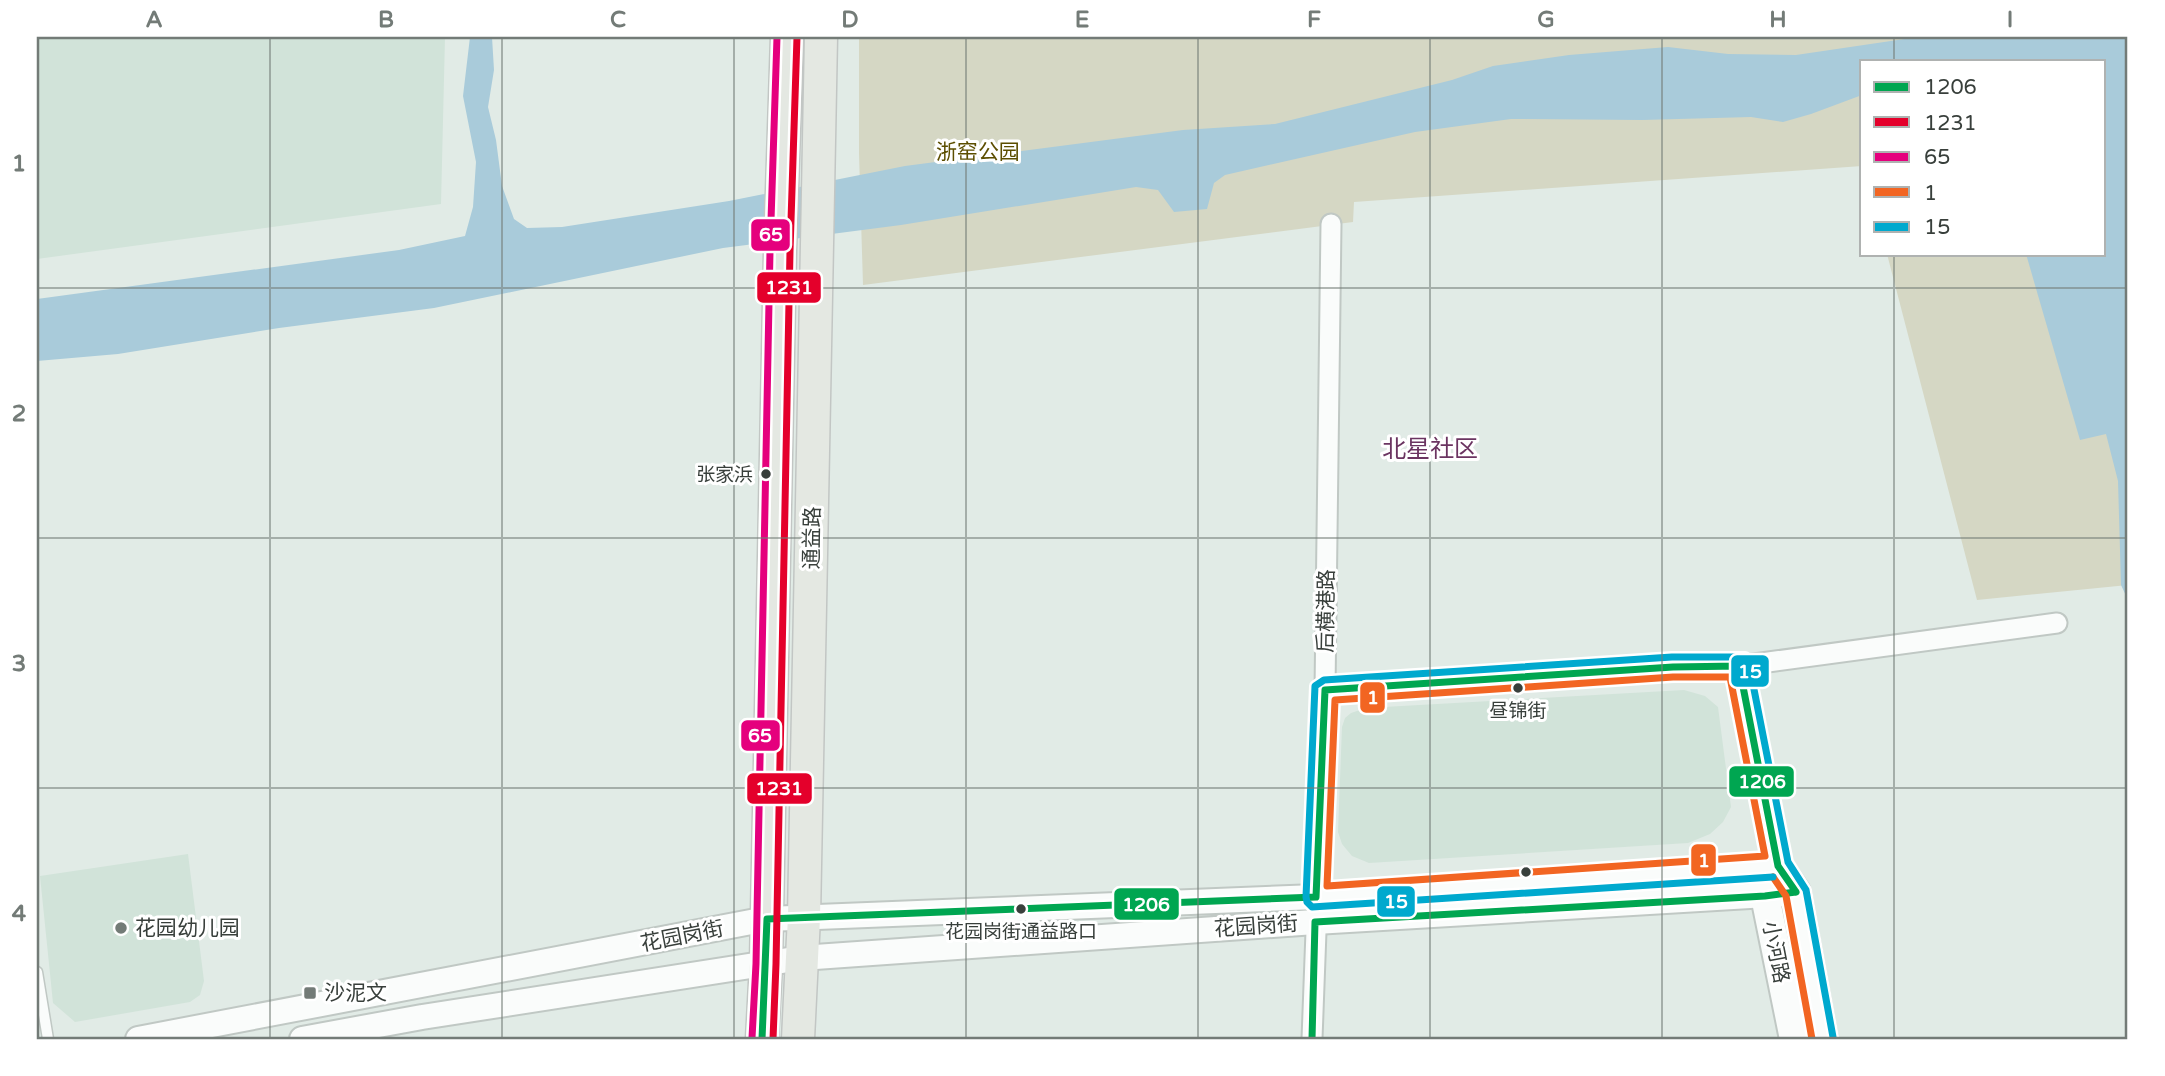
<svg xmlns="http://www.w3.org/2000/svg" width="2165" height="1076" font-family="'Varela Round','Noto Sans SC',sans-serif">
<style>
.built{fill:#d1e3d9}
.green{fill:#d5d7c4}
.water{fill:#a9cbda}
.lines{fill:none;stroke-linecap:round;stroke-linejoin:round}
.service-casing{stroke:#c0c8c4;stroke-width:13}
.minor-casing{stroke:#c0c8c4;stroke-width:23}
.tertiary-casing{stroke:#c0c8c4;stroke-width:28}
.secondary-casing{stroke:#c0c8c4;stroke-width:32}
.primary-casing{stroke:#c2c6c4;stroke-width:35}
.service{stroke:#fafcfb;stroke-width:10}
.minor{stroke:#fafcfb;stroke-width:19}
.tertiary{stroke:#fafcfb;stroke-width:24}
.secondary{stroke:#fafcfb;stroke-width:28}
.primary{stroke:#e4e8e2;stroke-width:32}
.bus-1-casing{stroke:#fff;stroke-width:12}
.bus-2-casing{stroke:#fff;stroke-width:12}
.bus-3-casing{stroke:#fff;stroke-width:12}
.bus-4-casing{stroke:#fff;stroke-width:12}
.bus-5-casing{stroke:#fff;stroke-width:12}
.bus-1{stroke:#00a651;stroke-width:7}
.bus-2{stroke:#e4002b;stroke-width:7}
.bus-3{stroke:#e5007d;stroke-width:7}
.bus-4{stroke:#f26522;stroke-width:7}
.bus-5{stroke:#00a9ce;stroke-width:7}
.grid{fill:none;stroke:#737b77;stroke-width:2;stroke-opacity:0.55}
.bus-dot{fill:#383f3b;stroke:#fff;stroke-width:2.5}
.poi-dot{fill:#737b77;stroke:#fff;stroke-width:2.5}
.labels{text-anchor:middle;stroke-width:6;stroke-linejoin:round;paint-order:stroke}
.bus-label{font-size:19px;fill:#383f3b;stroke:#fff}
.park-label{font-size:21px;fill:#5c4e00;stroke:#fff}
.street-label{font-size:21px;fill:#383f3b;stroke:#fff}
.poi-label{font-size:21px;fill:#383f3b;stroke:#fff;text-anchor:start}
.quarter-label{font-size:24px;fill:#6b3461;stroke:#fff}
.line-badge{stroke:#fff;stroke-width:2.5}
.badge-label{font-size:19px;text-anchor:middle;font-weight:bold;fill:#fff}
.neatline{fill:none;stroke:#737b77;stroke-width:2.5}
.grid-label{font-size:23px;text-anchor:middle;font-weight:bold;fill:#737b77}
</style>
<rect width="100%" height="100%" fill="#e1ebe6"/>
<path class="built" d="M37 37H445L441 204 37 259Z
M1684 690 1705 696 1718 707 1731 807 1723 822 1710 834 1688 843 1369 863 1352 856 1342 844 1338 832 1342 727 1345 718 1351 713 1366 708Z
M188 854 204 981 200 995 190 1002 75 1022 53 1003 40 876Z"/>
<path class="green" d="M859 37H2057L1862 61V166L1354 202 1353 222 863 285 859 153Z
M1887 254H2104L2128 585 1977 600Z"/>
<path class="water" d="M470 37H492L494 70 488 107 496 140 502 186 514 219 527 228 562 227 729 201 905 166 1183 130 1275 124 1452 80 1493 66 1569 55 1668 47 1728 54 1796 55 1918 37H2128V600L2121 585 2118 481 2106 434 2080 440 2026 254H2104V61H1862V95L1811 114 1783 122 1751 117 1642 120 1511 119 1415 132 1225 175 1214 183 1207 209 1174 212 1158 190 1136 187 901 225 723 248 434 308 279 328 118 354 37 361V299L399 250 465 236 473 207 476 162 463 96Z"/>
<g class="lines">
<g class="service-casing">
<path id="service" d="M37 972 48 1039"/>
</g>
<g class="minor-casing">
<path id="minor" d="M1325 690 1673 667 1739 666 2057 623
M1312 1039 1325 690 1331 224"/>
</g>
<g class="tertiary-casing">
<path id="tertiary" d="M138 1039 767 919 1316 897 1778 866 1739 666
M302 1039 422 1017 801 958 1315 922 1784 894"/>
</g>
<g class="secondary-casing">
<path id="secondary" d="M1778 866 1796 892 1823 1039
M1778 866 1765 896 1794 1039"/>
</g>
<g class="primary-casing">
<path id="primary" d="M762 1039 766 964 780 251 787 37
M798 1039 804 917 821 37"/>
</g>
<use href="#service" class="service"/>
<use href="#minor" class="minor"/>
<use href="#tertiary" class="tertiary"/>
<use href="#secondary" class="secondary"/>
<use href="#primary" class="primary"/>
<g class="bus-1-casing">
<path id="bus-1" d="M1739 666 1778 866 1796 892
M1325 690 1673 667 1739 666
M1316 897 1325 690
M767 919 1316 897
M1315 922 1765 896 1796 892
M762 1039 767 919
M1312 1039 1315 922"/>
</g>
<g class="bus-2-casing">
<path id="bus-2" d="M773 1039 776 964 790 251 797 37"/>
</g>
<g class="bus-3-casing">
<path id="bus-3" d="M752 1038 756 964 770 251 777 37"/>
</g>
<g class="bus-4-casing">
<path id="bus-4" d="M1673 677H1730L1765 856 1327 886 1335 700Z
M1773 877 1786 896 1812 1039"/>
</g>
<g class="bus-5-casing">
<path id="bus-5" d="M1773 877 1312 907 1307 902 1306 897 1315 686 1324 680 1672 657H1745L1749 664 1788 862 1806 890 1833 1037"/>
</g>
<use href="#bus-1" class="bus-1"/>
<use href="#bus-2" class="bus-2"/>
<use href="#bus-3" class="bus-3"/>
<use href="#bus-4" class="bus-4"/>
<use href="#bus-5" class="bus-5"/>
</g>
<path class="grid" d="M270 37V1039M502 37V1039M734 37V1039M966 37V1039M1198 37V1039M1430 37V1039M1662 37V1039M1894 37V61M1894 254V1039M37 288H2128M37 538H2128M37 788H2128"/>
<g class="bus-dot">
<circle cx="766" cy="474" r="6"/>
<circle cx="1518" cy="688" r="6"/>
<circle cx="1526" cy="872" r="6"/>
<circle cx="1021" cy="909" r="6"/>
</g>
<g class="poi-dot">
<circle cx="121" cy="928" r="7"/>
<rect x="303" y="986" width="14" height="14" rx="3.5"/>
</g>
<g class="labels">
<g class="bus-label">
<text x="753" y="481" text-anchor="end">张家浜</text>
<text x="1518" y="717">昼锦街</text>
<text x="1021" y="938">花园岗街通益路口</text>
</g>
<g class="park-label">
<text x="978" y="159">浙窑公园</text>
</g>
<g class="street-label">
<text transform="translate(812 538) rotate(-89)" y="7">通益路</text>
<text transform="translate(1326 611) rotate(-89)" y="7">后横港路</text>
<text transform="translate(1256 926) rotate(-4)" y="7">花园岗街</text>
<text transform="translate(682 936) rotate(-11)" y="7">花园岗街</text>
<text transform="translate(1776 952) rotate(79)" y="7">小河路</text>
</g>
<g class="poi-label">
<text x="135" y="935">花园幼儿园</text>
<text x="324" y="1000">沙泥文</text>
</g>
<g class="quarter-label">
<text x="1430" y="457">北星社区</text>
</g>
</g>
<g class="line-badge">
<rect x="750" y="218" width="41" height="34" rx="7" fill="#e5007d"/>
<rect x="756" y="271" width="66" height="33" rx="7" fill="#e4002b"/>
<rect x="1730" y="654" width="40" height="34" rx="7" fill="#00a9ce"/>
<rect x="1359" y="681" width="27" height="33" rx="7" fill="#f26522"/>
<rect x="740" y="719" width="41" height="33" rx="7" fill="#e5007d"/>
<rect x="1728" y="765" width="67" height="33" rx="7" fill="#00a651"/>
<rect x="746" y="772" width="67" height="33" rx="7" fill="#e4002b"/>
<rect x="1690" y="843" width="27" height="34" rx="7" fill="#f26522"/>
<rect x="1376" y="885" width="40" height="33" rx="7" fill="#00a9ce"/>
<rect x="1113" y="887" width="67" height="34" rx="7" fill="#00a651"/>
</g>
<g class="badge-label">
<text x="771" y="241">65</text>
<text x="789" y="294">1231</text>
<text x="1750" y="678">15</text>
<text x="1373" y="704">1</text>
<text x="760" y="742">65</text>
<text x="1762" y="788">1206</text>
<text x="779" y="795">1231</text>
<text x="1704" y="867">1</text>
<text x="1396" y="908">15</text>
<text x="1146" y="911">1206</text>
</g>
<rect width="2165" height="1076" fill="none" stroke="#ffffff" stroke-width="77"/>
<rect x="1860" y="60" width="245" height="196" fill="#ffffff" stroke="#afb2b1" stroke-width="2"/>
<rect x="1874" y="82" width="35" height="10" fill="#00a651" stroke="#afb2b1" stroke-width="2"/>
<text x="1924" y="94" font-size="21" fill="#383f3b">1206</text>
<rect x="1874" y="117" width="35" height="10" fill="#e4002b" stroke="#afb2b1" stroke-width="2"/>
<text x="1924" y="130" font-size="21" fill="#383f3b">1231</text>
<rect x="1874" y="152" width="35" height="10" fill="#e5007d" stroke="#afb2b1" stroke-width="2"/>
<text x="1924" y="164" font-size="21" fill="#383f3b">65</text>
<rect x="1874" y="187" width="35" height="10" fill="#f26522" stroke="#afb2b1" stroke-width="2"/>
<text x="1924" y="200" font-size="21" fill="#383f3b">1</text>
<rect x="1874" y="222" width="35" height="10" fill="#00a9ce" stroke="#afb2b1" stroke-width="2"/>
<text x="1924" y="234" font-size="21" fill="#383f3b">15</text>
<rect x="38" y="38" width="2088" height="1000" class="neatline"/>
<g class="grid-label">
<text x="154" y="27">A</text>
<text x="386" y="27">B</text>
<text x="618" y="27">C</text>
<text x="850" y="27">D</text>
<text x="1082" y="27">E</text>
<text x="1314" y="27">F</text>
<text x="1546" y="27">G</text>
<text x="1778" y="27">H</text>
<text x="2010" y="27">I</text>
<text x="19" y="171">1</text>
<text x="19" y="421">2</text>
<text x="19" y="671">3</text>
<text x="19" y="921">4</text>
</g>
</svg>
